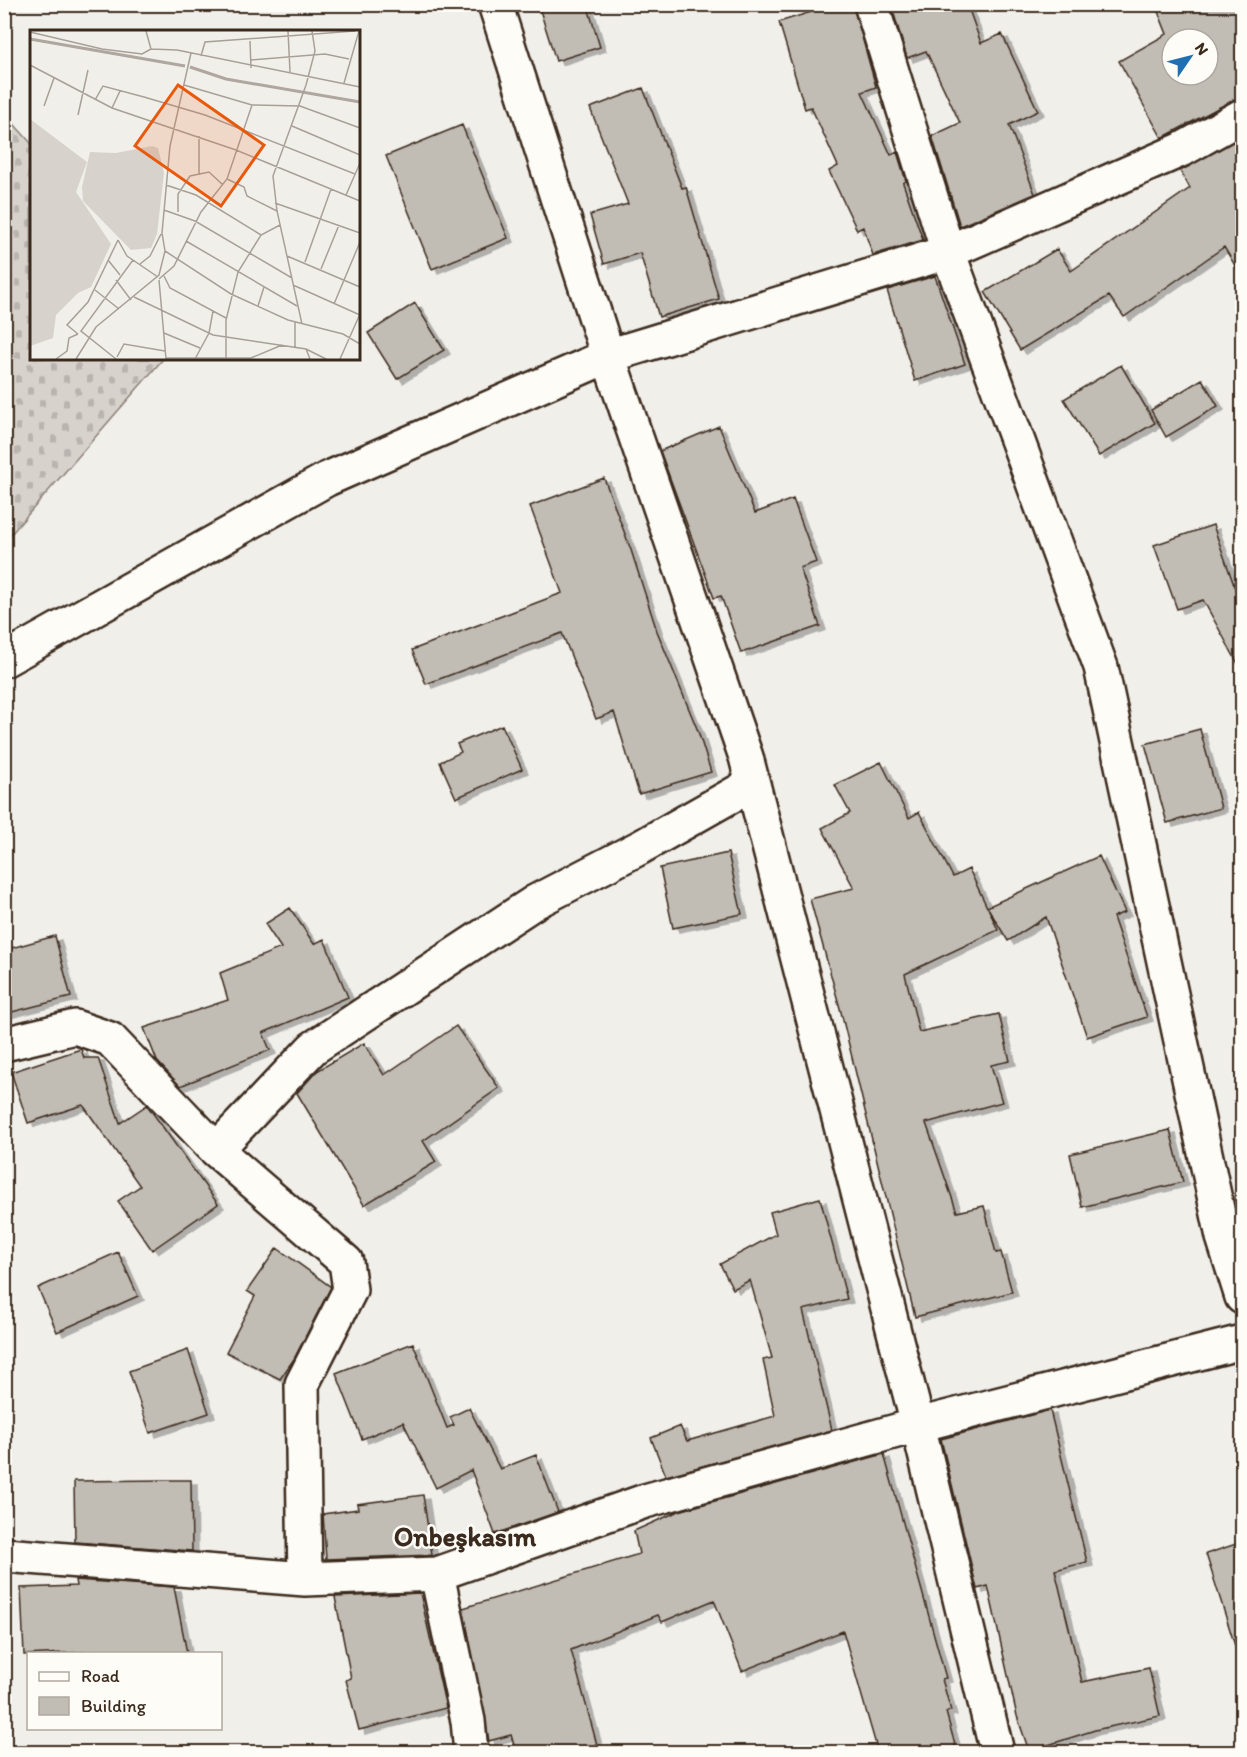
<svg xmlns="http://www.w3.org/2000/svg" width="1247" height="1757" font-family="Itim,sans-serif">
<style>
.cemetery{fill:url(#cemetery-stones);stroke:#897e75;stroke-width:1.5}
.building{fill:#c1bcb4;stroke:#3b2a1e;stroke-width:1.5;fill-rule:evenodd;filter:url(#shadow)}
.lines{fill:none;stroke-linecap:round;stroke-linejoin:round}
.minor-casing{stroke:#3b2a1e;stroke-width:38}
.minor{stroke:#fdfcf7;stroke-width:33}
.labels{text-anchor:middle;stroke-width:5;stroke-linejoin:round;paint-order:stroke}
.district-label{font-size:27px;font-weight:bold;fill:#3b2a1e;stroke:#fdfcf7}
.inset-river{fill:none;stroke:#aea69f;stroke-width:3}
.inset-road{fill:none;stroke:#a8a098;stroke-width:1.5}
.view{fill:#e8590c;fill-opacity:0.15;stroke:#e8590c;stroke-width:3}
.inset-edge{fill:none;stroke:#3b2a1e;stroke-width:3}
</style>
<defs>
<pattern id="cemetery-stones" width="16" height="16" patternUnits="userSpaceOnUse" patternTransform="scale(1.5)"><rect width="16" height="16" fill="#d7d2cc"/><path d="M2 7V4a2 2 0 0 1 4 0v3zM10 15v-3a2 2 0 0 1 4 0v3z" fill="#b9b4af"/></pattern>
<filter id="shadow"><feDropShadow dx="6" dy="4" stdDeviation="0" flood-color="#0004"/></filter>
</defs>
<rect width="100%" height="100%" fill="#f1efea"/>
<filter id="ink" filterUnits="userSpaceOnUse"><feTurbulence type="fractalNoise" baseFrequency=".0167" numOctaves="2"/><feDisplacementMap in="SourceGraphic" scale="12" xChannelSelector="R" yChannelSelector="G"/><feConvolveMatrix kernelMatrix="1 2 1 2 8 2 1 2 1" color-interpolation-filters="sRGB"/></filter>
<g filter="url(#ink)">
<path class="cemetery" d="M5 114 31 143 32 358 163 359 5 541Z"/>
<path class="building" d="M538 4H587L600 47 556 61Z
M837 4H853L876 87 862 92 891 155 897 152 906 181 903 183 923 240 873 255 863 227 857 230 829 171 838 166 811 107 805 109 779 22Z
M891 4H967L981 43 1002 34 1038 111 1009 125 1035 194 960 226 932 136 960 123 926 51 907 58Z
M1155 4H1242V97L1233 100 1162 138 1119 61 1167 34ZM1172 39H1208V75H1172Z
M643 88 682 188 686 187 719 299 659 317 640 253 604 264 590 215 628 204 590 108Z
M462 125 508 238 432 269 386 156Z
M1242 137V277L1224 247 1124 317 1109 296 1020 350 985 292 1057 249 1071 271 1190 188 1180 171Z
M935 276 965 364 915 381 887 290Z
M415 303 444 350 397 379 368 333Z
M1121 365 1155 423 1099 456 1064 399Z
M1202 379 1218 406 1166 437 1151 410Z
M719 426 755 513 793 499 816 562 800 568 820 626 741 653 721 596 714 598 660 451Z
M604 478 631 550 657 631 698 731 711 772 639 794 614 712 596 719 562 633 426 684 412 650 562 593 530 506Z
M1213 525 1242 608V671L1203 600 1177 609 1154 545Z
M502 725 522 769 456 798 440 762 461 752 457 744Z
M1200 729 1221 808 1167 823 1145 744Z
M881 762 909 818 919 812 953 877 969 869 987 907 1099 856 1125 912 1113 917 1147 1017 1087 1037 1046 917 1008 941 988 908 998 930 905 974 919 1032 999 1014 1010 1061 991 1065 1002 1102 926 1123 957 1212 984 1206 996 1253 1001 1252 1012 1292 915 1317 841 1012 810 899 854 888 822 828 850 813 835 785Z
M728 853 742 914 673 928 660 868Z
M290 908 314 944 324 939 348 997 263 1033 270 1050 180 1086 157 1061 144 1028 228 1000 220 973 281 948 265 924Z
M55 936 71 997 4 1014V950Z
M456 1026 499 1088 423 1141 436 1162 364 1205 297 1093 317 1071 364 1043 384 1075Z
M81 1049 84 1058H98L120 1123 147 1105 218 1204 152 1250 118 1201 140 1186 83 1105 28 1123 11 1072Z
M1170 1130 1183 1182 1082 1207 1070 1154Z
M820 1198 847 1299 803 1310 832 1430 666 1476 651 1438 680 1426 687 1441 775 1416 763 1360 772 1358 750 1280 733 1289 720 1264 776 1234 770 1212Z
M277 1248 331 1287 294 1359 280 1379 226 1352 255 1296 247 1291Z
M118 1252 138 1296 57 1332 38 1288Z
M413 1343 447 1428 454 1425 450 1417 469 1408 500 1469 536 1455 558 1512 495 1534 471 1470 436 1488 403 1422 362 1439 336 1373Z
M188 1350 209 1413 150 1433 129 1371Z
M1050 1410 1087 1562 1055 1570 1082 1682 1149 1668 1160 1716 1095 1730 1029 1751 1017 1716 988 1586 977 1589 941 1439Z
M884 1454 946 1678 942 1679 951 1711 946 1712 957 1752H878L843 1631 742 1671 714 1600 662 1622 658 1615 571 1650 599 1752H516L511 1735 489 1741 463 1608 639 1554 634 1531 679 1511Z
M163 1480H191L192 1551 75 1542 74 1481Z
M423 1495 432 1555 326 1559 323 1514 358 1509 357 1504Z
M1242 1542V1648L1236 1649 1206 1554Z
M75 1580 174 1587 187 1653H105V1651L24 1655 21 1588 76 1586Z
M420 1593 446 1708 359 1730 346 1680 351 1678 335 1597Z"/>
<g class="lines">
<g class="minor-casing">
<path id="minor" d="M495 4 608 356 746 757 918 1425 997 1752
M871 4 948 252 1101 667 1223 1237 1242 1297
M4 660 327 479 608 356 948 252 1183 149 1242 116
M4 1044 75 1027 110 1039 216 1150 346 1262 350 1290 302 1384 305 1579
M216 1150 313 1048 535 902 639 848 752 784
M4 1555 305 1579 437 1574 645 1501 918 1425 1242 1342
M437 1574 468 1721 471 1752"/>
</g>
<use href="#minor" class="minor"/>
</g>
</g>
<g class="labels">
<g class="district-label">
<text x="465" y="1546">Onbeşkasım</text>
</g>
</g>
<g transform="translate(30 30)">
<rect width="330" height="330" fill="#f1efea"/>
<path d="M0 89 57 132 46 162 81 214 61 257 48 263 26 285 23 308 0 316Z" fill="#d7d2cc"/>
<path d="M122 116 128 118 134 143 127 204 121 218 101 220 53 171 52 157 60 122 86 123Z" fill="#d7d2cc"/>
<path class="inset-river" d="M0 9 155 36M160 37 196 49 330 72"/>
<path class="inset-road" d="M116 1 121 19 147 20 330 57M258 1 260 42M0 2 72 19 112 24 121 19M220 11 221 38M171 26 175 12 325 1M221 30 295 24 319 29M0 35 82 78 206 120 330 171M314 53 329 1M154 55 222 75 270 76 330 98M65 70 73 56 114 67 175 85 325 144M14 76 24 48M82 78 90 61M48 85 58 40M262 96 330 125M169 145V106M197 149 214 157 217 166 247 181M136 155 166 165 231 205M316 165 330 133M245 173 330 203M134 180 165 191 262 248M148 182V164L160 146 179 142 193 155M88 210 97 226 128 247M156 211 267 276M135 221 201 264 258 290 313 304 330 314M257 226 330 257M78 230 90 245M275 232 301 159M110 234 120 226 131 204M291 239 309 195M134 246 140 258 196 288M129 249 144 236 171 182 197 149 222 75M86 250 101 270M129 250 136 329M263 255 330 285M65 260 89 279M104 267 183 305 276 319 280 329M304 274 330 212M228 276 234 257M272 294 247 181 243 146 276 55 285 21 282 1M134 303 170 318M48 304 37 295 58 272 88 210M265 317V292M276 319 296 329M87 327 94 314 135 321M136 328H221L252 315M26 329 37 321 39 308 48 304M46 329 66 297 129 245 135 221 132 203 140 116 161 23M86 329 51 301 103 230M165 329 179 303 183 281M196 329V290L208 242 231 205 250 195M310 329 330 284"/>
<path class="view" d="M148 55 234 115 191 176 105 116Z"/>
<rect width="330" height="330" class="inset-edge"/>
</g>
<rect width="1247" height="1757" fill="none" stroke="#fdfcf7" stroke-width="24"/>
<rect x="12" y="12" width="1223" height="1733" fill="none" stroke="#3b2a1e" stroke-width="2" filter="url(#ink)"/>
<rect x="27" y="1652" width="195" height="78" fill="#fdfcf7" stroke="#afa8a0" stroke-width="1.5"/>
<rect x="39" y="1672" width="30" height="9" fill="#fdfcf7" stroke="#afa8a0" stroke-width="1.5"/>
<text x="81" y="1682" font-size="18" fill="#3b2a1e">Road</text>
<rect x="39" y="1697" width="30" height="18" fill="#c1bcb4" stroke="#afa8a0" stroke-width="1.5"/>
<text x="81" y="1712" font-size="18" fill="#3b2a1e">Building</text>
<g transform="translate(1190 57) rotate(55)"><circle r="28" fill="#fdfcf7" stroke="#afa8a0" stroke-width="1.5"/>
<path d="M0-4.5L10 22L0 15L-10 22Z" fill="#1f6fb2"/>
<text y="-9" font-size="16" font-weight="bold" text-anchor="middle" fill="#3b2a1e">N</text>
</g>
</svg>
